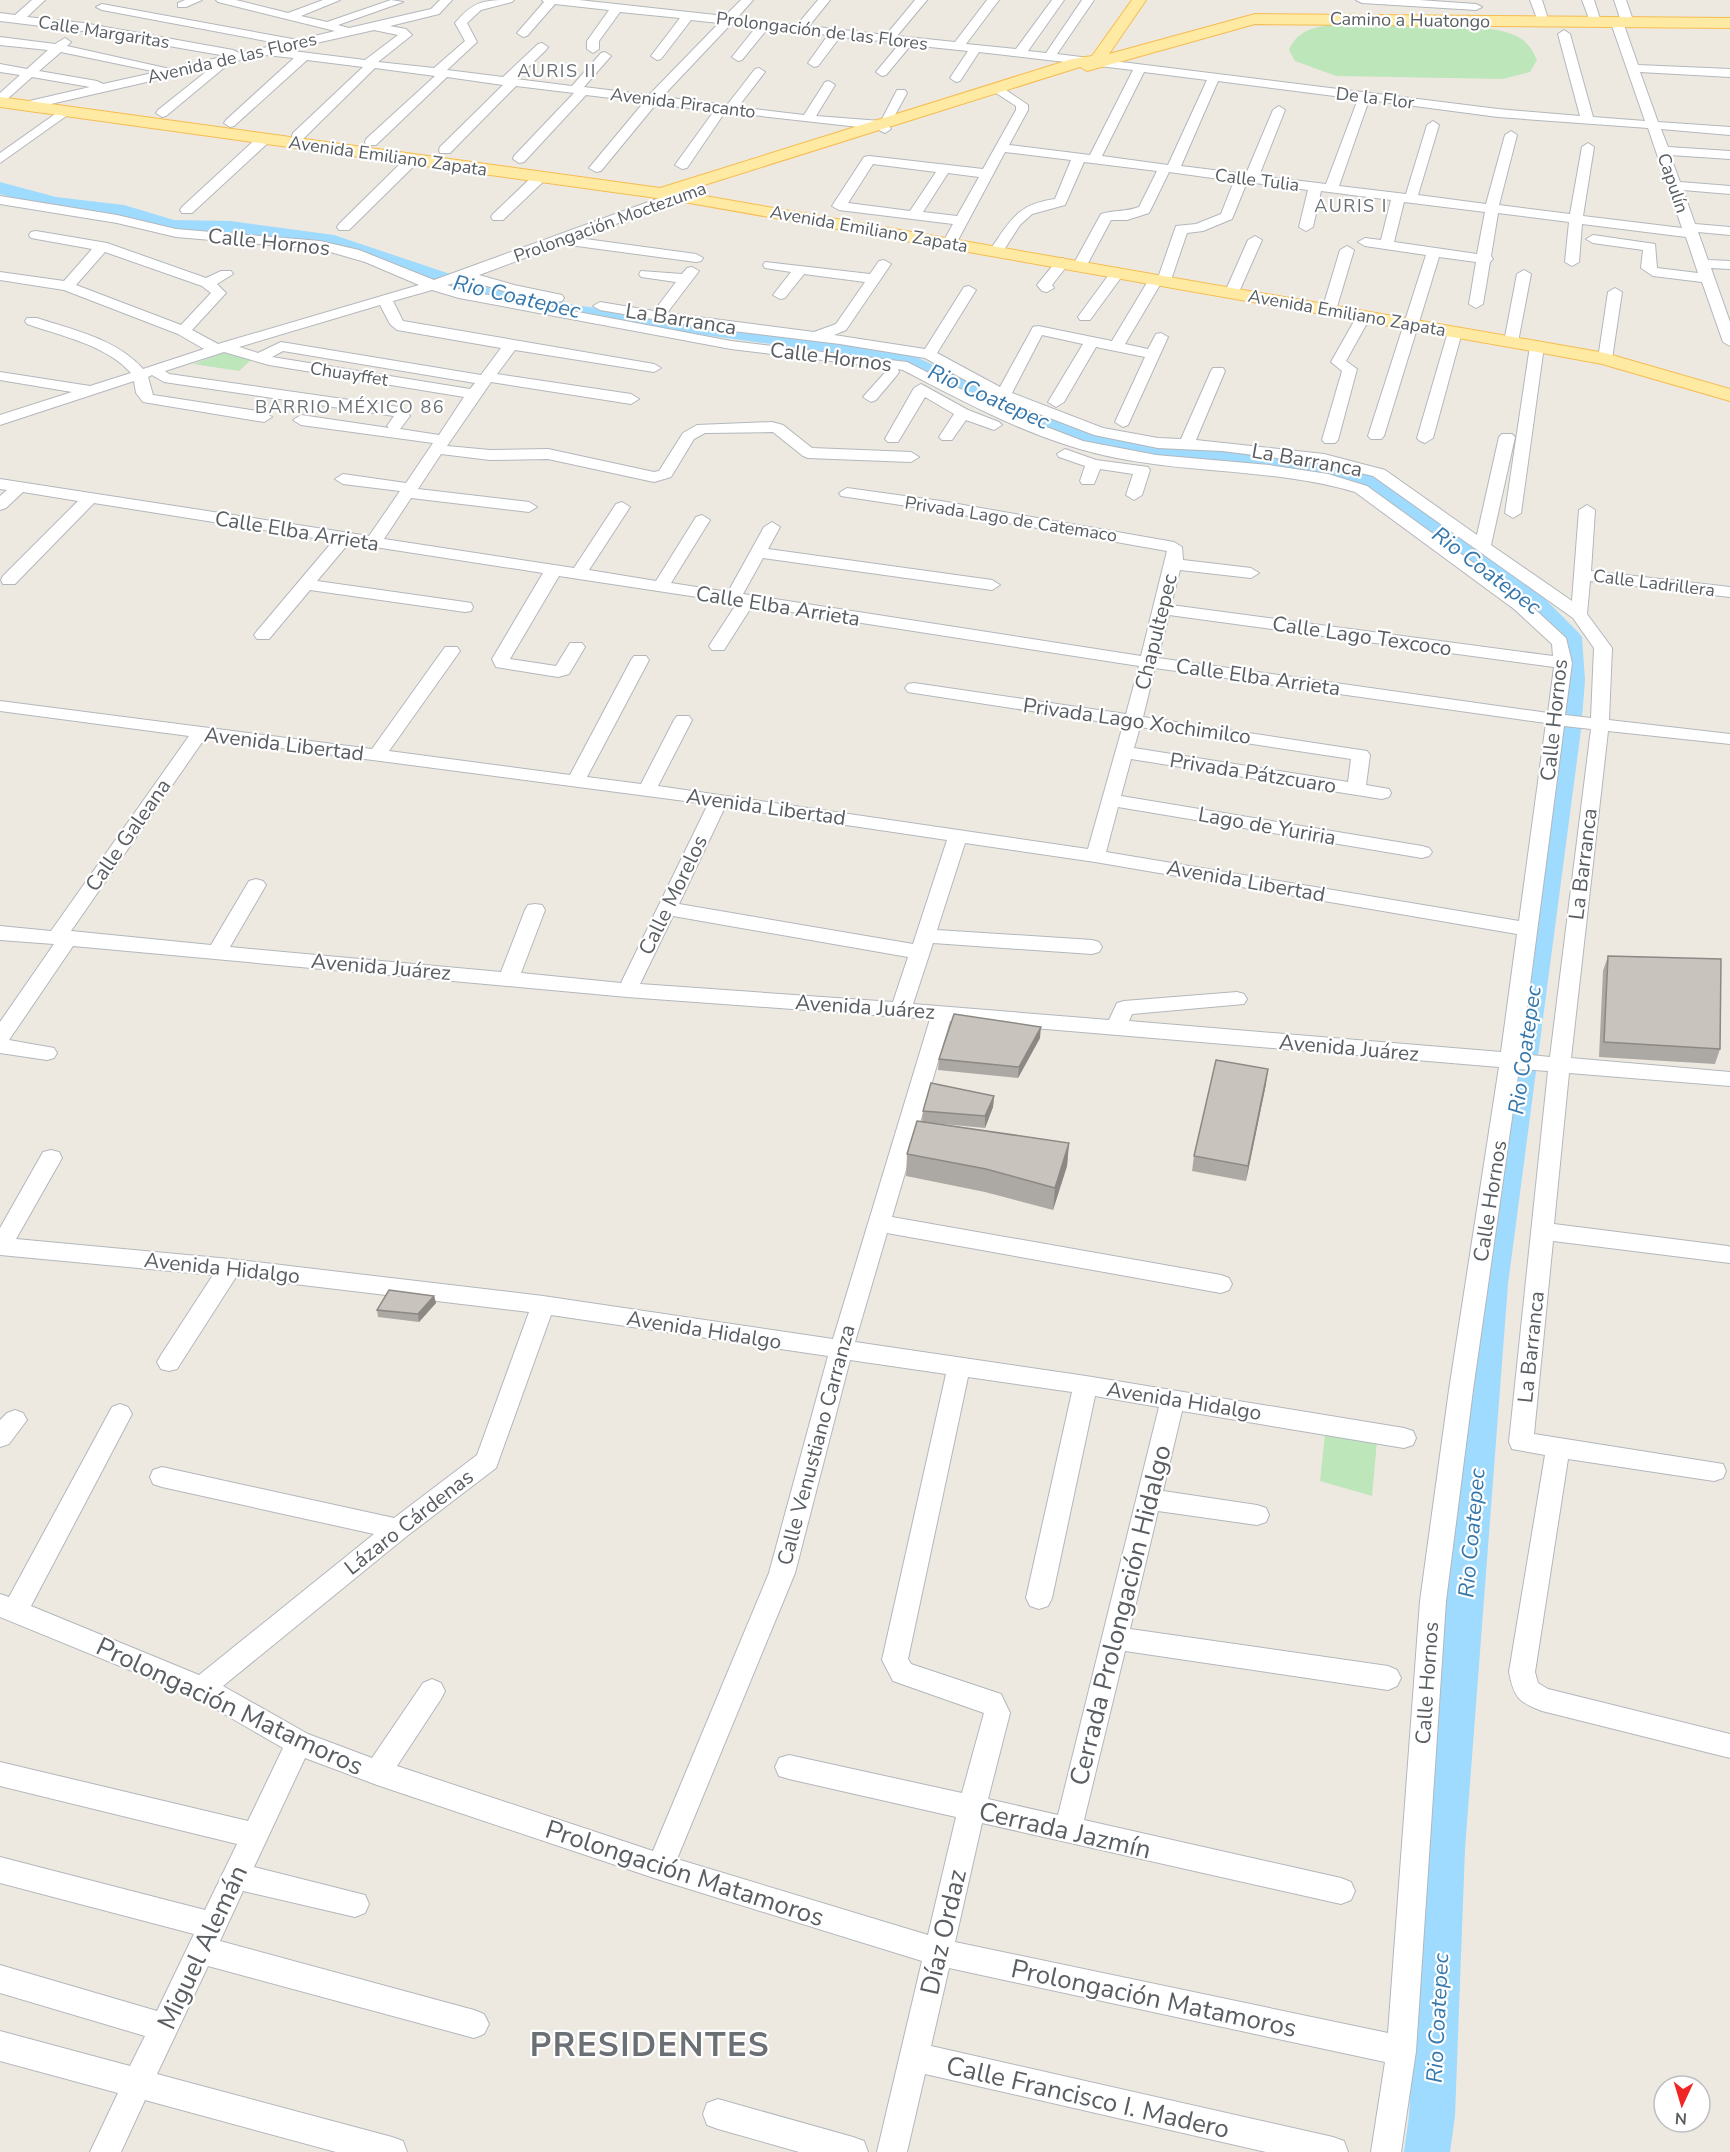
<svg xmlns="http://www.w3.org/2000/svg" width="1730" height="2152" font-family="'Nunito Sans',sans-serif">
<style>
.green{fill:#bee6bb}
.lines{fill:none;stroke-linecap:round;stroke-linejoin:round}
.river{fill:#9edbff;fill-rule:evenodd}
.minor-casing{stroke:#b3b7bc;stroke-width:2}
.major-casing{stroke:#f6bc50;stroke-width:2}
.minor{fill:#fff;fill-rule:evenodd}
.major{fill:#ffeaa3;fill-rule:evenodd}
.wall{fill:#aca8a3}
.shaded-wall{fill:#8c8884}
.building{fill:#c8c3bd;stroke:#8c8884;stroke-width:1.5}
.labels{text-anchor:middle;stroke-width:4.5;stroke-linejoin:round;paint-order:stroke}
.far-street-label{font-size:18px;fill:#595e62;stroke:#fff}
.far-neighbourhood-label{font-size:18px;letter-spacing:1.5px;fill:#6a7074;stroke:#fff}
.street-label{font-size:21px;fill:#595e62;stroke:#fff}
.water-label{font-size:22px;font-style:italic;fill:#3677ab;stroke:#fff}
.near-street-label{font-size:26px;fill:#595e62;stroke:#fff}
.near-district-label{font-size:33px;font-weight:bold;letter-spacing:1.5px;fill:#6a7074;stroke:#fff}
</style>
<rect width="100%" height="100%" fill="#ede9e0"/>
<path class="green" d="M1327 25C1368 25 1491 19 1520 38 1529 44 1533 51 1537 60L1530 72 1503 79 1336 76 1295 61 1289 50C1297 32 1309 29 1327 25Z
M223 353 251 360 239 371 193 364Z
M1325 1434 1377 1441 1372 1496 1320 1481Z"/>
<g class="lines">
<path class="river" d="M0 182 56 197 124 205 174 220 231 221 334 235 474 282 574 305 843 340 903 351 1038 413 1136 441 1214 448 1338 465 1374 476 1541 595 1578 632 1582 637 1585 680 1581 730 1508 1284 1465 1849 1455 2116 1450 2152H1404L1409 2116 1423 1849 1474 1284 1555 730 1559 680 1556 639 1523 605 1358 486 1335 479 1126 453 1022 423 897 364 843 354 574 317 461 291 331 247 231 233 172 232 122 217 55 209 0 194Z"/>
<g class="minor-casing">
<path id="minor" d="M32 0H45L27 17 83 23 233 50 239 53 282 44 102 10 96 7 102 4 298 40 335 31 218 2 216 0H236L288 13 323 0H340L301 16 327 22 391 0 403 2 338 25 349 28 431 9 440 0H452L439 14 390 26 406 29 412 35 378 62 434 68 465 41 455 23C474 0 485 0 514 0L512 2 481 10 467 23 477 42 447 70 503 77 538 44 542 43 548 47 546 50 516 79 572 86 601 53 605 52 611 56 584 87 649 95 719 23 691 20 661 59 657 60 651 56 680 18 620 12 599 41V49L593 53 587 49V41L609 10 555 4 527 36 523 37 517 33 544 2 542 0H579L725 16 741 0H753L737 18 797 25 818 0H830L809 26 886 35 915 0H927L897 36 955 42 987 0H999L966 44 1016 49 1052 0H1064L1028 51 1046 53 1082 0H1094L1057 54 1498 109 1580 116 1558 34 1564 30 1570 34 1593 117 1645 121 1611 23 1617 19 1621 21 1614 0H1626L1634 23 1628 27 1624 25 1638 65 1730 69V77L1640 72 1658 122 1730 127V135L1661 129 1668 147 1730 151V159L1670 155 1680 182 1730 186V194L1683 190 1695 224 1730 227V235L1698 232 1708 260 1730 261V269L1711 268 1730 322V346L1723 342 1702 282 1653 276 1641 268 1643 250 1593 243 1586 239 1593 235 1655 244 1657 268 1698 273 1686 237 1582 224 1579 262 1572 266 1565 262 1569 222 1498 213 1491 256 1493 259 1490 262 1483 304 1476 308 1469 304 1476 262 1439 257 1384 436 1381 439H1371L1368 436 1426 255 1365 246 1358 242 1365 238 1381 240 1391 200 1321 191 1313 227 1306 231 1299 227 1308 190 1247 182 1232 219 1203 231 1187 233 1171 280 1169 283H1161L1125 344 1148 349 1156 334 1161 333 1168 337 1128 425 1123 427 1115 422 1145 357 1096 347 1064 402 1056 407 1048 402 1083 344 1042 335 1012 393 1103 428 1158 438 1181 439 1211 371 1213 368H1223L1225 371 1196 440 1324 454 1385 470 1477 535 1499 437 1502 434H1512L1515 437 1491 545 1572 601 1579 510 1587 505 1595 510 1591 571 1730 587V597L1590 581 1587 614 1612 648 1609 720 1730 734V744L1608 731 1571 1058 1730 1072V1086L1569 1073 1554 1224 1728 1246 1730 1247V1263L1553 1241 1534 1434 1723 1464 1726 1471 1723 1478 1714 1481 1568 1459 1535 1672 1538 1683 1548 1689 1730 1734V1758L1542 1711C1518 1702 1514 1697 1509 1672L1545 1455 1512 1449 1509 1442 1548 1071 1519 1069 1473 1390 1446 1601 1416 2051 1401 2152H1371L1385 2062 949 1968 931 2046 1333 2137 1344 2141 1348 2152H1266L925 2074 907 2152H877L922 1961 660 1880 377 1785 305 1758 254 1867 365 1895 369 1904 365 1913 355 1917 243 1891 220 1941 474 2010 484 2014 489 2024 484 2034 474 2038 208 1966 157 2074 392 2137 403 2141 407 2152H336L145 2100 121 2152H90L118 2093 0 2061V2031L130 2066 145 2036 0 1993V1965L157 2011 194 1934 0 1883V1857L205 1910 237 1844 0 1786V1762L248 1821 283 1748 193 1696 0 1617V1594L9 1597 112 1407 120 1404 128 1407 132 1414 31 1606 199 1675 374 1534 162 1487 153 1484 150 1477 153 1470 162 1467 394 1518 477 1455 529 1312 236 1277 177 1369 169 1371 161 1369 157 1362 161 1355 213 1275 0 1255V1228L43 1152 51 1150 59 1152 62 1158 16 1239 230 1259 543 1296 833 1339 930 1019 627 997 73 946 9 1040 54 1048 57 1053 54 1058 47 1060 0 1053V1022L54 944 0 940V926L51 931 189 736 0 711V701L372 749 445 647H457L460 651 389 751 570 775 631 660 634 656H646L649 660 587 777 641 784 674 720 677 716H689L692 720 658 786 1088 849 1123 725 914 693 908 692 905 688 908 684 914 683 1126 714 1139 666 752 606 724 650H712L709 646 737 603 559 576 510 659 556 666 570 643H582L585 647 569 674 558 677 496 667 492 659 543 573 349 543 317 581 465 602 471 603 473 607 471 611 465 612 310 590 269 639H257L254 635 257 631 333 541 94 503 15 584H3L1 580 3 576 78 501 23 492 6 508 0 510V496L7 490 0 489V479L369 536 400 491 343 484 335 479 343 474 406 483 433 443 301 425 293 420 301 415 389 428 387 426 394 416 164 382 152 375 148 377 153 395 264 412 272 417 264 422 143 402 136 393 134 381 0 425V415L72 392 0 380V372L90 386 131 373C106 345 61 336 27 324L25 321 27 318H37C73 330 117 339 143 369L204 349 178 334 64 290 0 280V272L64 281 92 249 31 238 29 235 31 232 36 231 107 243 206 278 221 271H231L233 274 217 284 226 293 192 330 218 344 419 285 365 262 320 249 176 237 117 223 0 204V196L117 215 176 229 320 241 359 250 434 280 673 193H683L685 196 683 199 578 238 696 254 703 258 701 261 696 262 562 244 479 275 514 285 562 295 564 298 562 301 557 302 511 293 466 280 447 285 462 290 731 341 907 362 1000 409 1083 441 1156 455 1269 465 1328 474 1367 486 1526 601 1566 638 1572 663 1565 715 1591 718 1594 648 1573 618 1373 476 1324 464 1222 451 1158 448 1094 435 998 398 925 358 840 344 700 327 600 310 593 306 600 302 654 311 676 282 641 277 639 274 641 271 682 274 687 268 692 267 699 271 667 313 814 332 836 324 865 282 804 274 785 298 780 299 773 295 791 272 765 268 763 265 765 262 870 274 879 261 884 260 891 264 846 330 834 335 925 349 964 287 969 286 976 290 937 353 1000 387 1033 327 1038 326 1112 341 1151 276 1159 275 1176 226 1196 224 1221 214 1234 181 1169 172 1149 213 1127 220H1111L1087 265 1080 269 1073 265 1101 214C1114 210 1126 212 1139 207L1157 171 1084 162 1065 205 1032 214 1020 225 1002 253 997 254 990 250C1010 221 1017 204 1055 199L1071 160 1005 152 957 242 950 246 943 242 953 224 839 210 832 206 864 157 869 156 983 169 1016 110V106L993 91 991 88 993 85 997 84 1028 105V110L1009 145 1090 155 1133 70 979 52 960 81 956 82 950 78 968 51 911 45 886 75 882 76 876 72 900 43 840 37 818 66 814 67 808 63 828 35 768 28 742 60 738 61 732 57 756 27 731 24 662 97 727 105 755 69 759 68 765 72 738 107 804 115 825 82 829 81 835 85 816 116 881 121 897 90H905L907 93 889 126 891 129 885 133 877 129 725 112 687 168 682 169 675 165 714 111 656 104 601 171 596 172 589 168 644 102 586 95 524 162 519 163 513 159 514 156 574 93 516 86 450 153H440L439 150 440 147 503 85 447 77 376 145H366L365 142 366 139 435 76 375 68 303 139H293L292 136 293 133 363 67 307 60 234 126 230 127 224 123 226 120 294 58 265 55 231 62 166 116 162 117 156 113 158 110 212 67 29 109 23 105 25 102 90 87 32 77 4 102 0 103V93L20 75 0 72V64L27 69 48 50 0 45V37L55 44 65 38 71 42 67 46 170 69 226 56 83 31 0 21V13L15 15ZM374 30 398 35 365 60 285 50ZM61 52 157 72 103 84 97 81 39 71ZM1144 72 1207 80 1168 165 1102 156ZM1218 81 1358 99 1326 184 1259 176 1285 110 1279 106 1273 110 1246 174 1181 166ZM1369 100 1498 117 1648 128 1682 228 1583 216 1594 147 1588 143 1582 147 1570 214 1499 205 1517 135 1511 131 1505 135 1486 204 1418 195 1439 125 1433 121 1427 125 1406 194 1339 186ZM873 164 936 172 910 211 848 203ZM948 173 979 177 957 216 923 212ZM1404 202 1485 212 1477 254 1394 242ZM105 252 202 286 211 293 181 325 76 285ZM432 290 459 298 731 349 889 368 863 397 871 402 876 400 897 375 899 372 898 369 903 370C972 406 1040 443 1117 458 1196 474 1278 469 1355 492L1514 609 1552 644 1553 656 1171 605 1180 570 1251 578 1259 573 1251 568 1183 560 1182 547 1174 542 941 501 847 488 839 493 841 496 941 511 1167 551 1141 656 743 594 763 558 992 590 1000 585 992 580 768 549 780 527 772 522 764 527 728 592 671 583 710 520 702 515 696 517 656 581 589 570 630 507 622 502 616 504 574 568 384 539 411 498 529 512 537 507 529 502 418 489 441 454 490 460 548 459 654 482 671 477 694 439 705 433 773 432 803 456 808 458 911 462 919 457 911 452 812 448 783 425 772 422 697 425 683 433 659 471 654 472 548 449 490 450 447 446 491 382 631 404 639 399 631 394 497 374 515 350 654 372 661 368 654 364 403 321 393 301ZM380 305 390 324 397 330 501 348 481 375 281 342 258 353 239 347ZM283 351 475 383 470 389 272 357ZM224 352 269 365 464 397 439 435 400 429 410 416 404 409 399 407 169 374 165 371ZM1169 615 1554 667 1548 713 1158 658ZM1155 668 1546 723 1519 921 1106 852 1118 807 1422 858 1429 856 1432 852 1429 848 1422 846 1121 796 1131 759 1382 799 1389 797 1391 793 1389 789 1366 785 1370 755 1367 751 1143 717ZM1564 726 1591 729 1550 1057 1521 1054ZM1140 727 1351 759 1348 782 1134 748ZM205 738 708 804 621 983 521 973 545 910 542 905 535 904 528 905 525 910 501 972 230 947 266 885 263 881 256 879 249 881 211 945 71 931ZM725 807 947 840 913 944 679 904ZM965 843 1095 862 1517 934 1501 1052 1129 1021 1132 1014 1244 1004 1247 999 1244 994 1237 992 1124 1001 1117 1003 1109 1020 913 1004 933 943 1092 954 1099 952 1102 947 1099 942 1092 940 937 930ZM673 916 908 957 893 1002 640 984ZM950 1021 1499 1067 1449 1390 1420 1601 1388 2033 955 1942 982 1823 1341 1904 1351 1900 1355 1891 1351 1882 1341 1878 1084 1820 1125 1651 1388 1690 1397 1686 1401 1678 1397 1670 1388 1666 1130 1629 1158 1511 1257 1525 1266 1522 1269 1515 1266 1508 1257 1505 1163 1491 1182 1411 1404 1448 1413 1445 1416 1438 1413 1431 1404 1428 1086 1376 855 1342 887 1233 1221 1293 1229 1290 1232 1284 1229 1278 1221 1275 892 1217ZM551 1315 828 1356 769 1573 653 1851 397 1766 441 1699 445 1691 441 1683 432 1679 423 1683 372 1758 308 1734 223 1686 407 1536 496 1468ZM850 1360 946 1374 882 1660 893 1681 984 1713 962 1793 789 1755 779 1758 775 1767 779 1776 789 1779 956 1817 928 1935 677 1859 795 1573ZM968 1377 1072 1392 1026 1598 1030 1606 1039 1609 1048 1606 1052 1598 1095 1396 1159 1407 1058 1815 988 1799 1010 1713 1001 1694 911 1664 908 1659Z
M185 0H202L186 7H178V3Z
M1356 0H1419L1476 4 1482 7 1476 10 1362 3Z
M1530 0H1542L1549 22 1547 24H1539Z
M1582 0H1594L1601 22 1599 24H1591Z
M65 107 71 111 69 114 0 163V153Z
M264 135 270 139 269 142 192 213H182L180 210 182 207 259 136Z
M412 156 417 157 418 160 417 163 349 230H339L337 227 339 224 407 157Z
M540 173 547 177 545 180 503 220H493L491 217 493 214 535 174Z
M1255 236 1262 240 1239 292 1232 296 1227 295 1225 292 1248 240Z
M1347 246 1354 250 1336 310 1329 314 1324 313 1322 310 1340 250Z
M1063 258 1070 262 1052 285 1054 288 1047 292 1042 291 1037 285 1058 259Z
M1118 268 1125 272 1090 320H1080L1078 317 1080 314 1113 269Z
M1524 270 1531 274 1518 342 1511 346 1504 342 1517 274Z
M1615 288 1622 292 1612 359 1605 363 1598 359 1608 292Z
M1364 312 1371 316 1346 361 1357 369 1338 440 1335 443H1325L1322 440 1342 371 1331 362 1357 316Z
M1455 328 1462 332 1433 438 1425 443 1420 441 1417 438 1448 332Z
M1537 342 1544 346 1521 513 1513 518 1505 513 1530 346Z
M921 384 968 410 999 422 1002 425 994 430 966 420 952 440H942L939 437 954 414 925 397 898 442H888L885 439 914 388Z
M1065 449 1096 460 1148 467 1150 470 1142 495 1134 500 1126 495 1133 474 1100 469 1094 484H1082L1080 481 1085 466 1059 457 1057 454Z
M15 1410 23 1413 27 1420 9 1444 0 1447V1420L7 1413Z
M718 2099 853 2137 864 2141 868 2152H799L718 2129 707 2125 703 2114 707 2103Z"/>
</g>
<g class="major-casing">
<path id="major" d="M1132 0H1146L1109 54 1255 14 1730 18V28L1255 24 1087 71 1080 67 682 192 1605 353 1730 389V401L1602 364 1537 352 678 201 0 107V97L660 188 1072 59 1092 56Z"/>
</g>
<use href="#minor" class="minor"/>
<use href="#major" class="major"/>
</g>
<path class="wall" d="M1608 956 1720 1049 1715 1064 1599 1057 1603 971Z
M1040 1038 1018 1078 938 1070 939 1059Z
M1266 1084 1246 1181 1192 1171 1194 1156Z
M994 1096 993 1107 985 1128 932 1123 1069 1143 1067 1166 1053 1210 985 1192 906 1176 907 1154 922 1122 923 1111Z
M434 1296 436 1303 419 1322 378 1317 377 1310Z"/>
<path class="shaded-wall" d="M1041 1027 1040 1038 1018 1078 1019 1067Z
M1268 1069 1266 1084 1246 1181 1248 1166Z
M994 1096 993 1107 985 1128V1116Z
M1069 1143 1067 1166 1053 1210 1055 1188Z
M434 1296 436 1303 419 1322 418 1314Z"/>
<path class="building" d="M1608 956 1721 959 1720 1049 1604 1042Z
M954 1014 1041 1027 1019 1067 939 1059Z
M1216 1060 1268 1069 1248 1166 1194 1156Z
M931 1083 994 1096 985 1116 923 1111Z
M917 1121 1069 1143 1055 1188 986 1169 907 1154Z
M389 1290 434 1296 418 1314 377 1310Z"/>
<g class="labels">
<g class="far-street-label">
<text transform="translate(1410 20) rotate(1)" y="6">Camino a Huatongo</text>
<text transform="translate(822 31) rotate(7)" y="6">Prolongación de las Flores</text>
<text transform="translate(104 32) rotate(9)" y="6">Calle Margaritas</text>
<text transform="translate(232 58) rotate(-13)" y="6">Avenida de las Flores</text>
<text transform="translate(1375 98) rotate(7)" y="6">De la Flor</text>
<text transform="translate(683 103) rotate(7)" y="6">Avenida Piracanto</text>
<text transform="translate(388 156) rotate(8)" y="6">Avenida Emiliano Zapata</text>
<text transform="translate(1257 180) rotate(7)" y="6">Calle Tulia</text>
<text transform="translate(1673 183) rotate(71)" y="6">Capulín</text>
<text transform="translate(610 222) rotate(-20)" y="6">Prolongación Moctezuma</text>
<text transform="translate(869 229) rotate(10)" y="6">Avenida Emiliano Zapata</text>
<text transform="translate(1347 313) rotate(10)" y="6">Avenida Emiliano Zapata</text>
<text transform="translate(349 374) rotate(9)" y="6">Chuayffet</text>
<text transform="translate(1011 519) rotate(9)" y="6">Privada Lago de Catemaco</text>
<text transform="translate(1654 583) rotate(7)" y="6">Calle Ladrillera</text>
</g>
<g class="far-neighbourhood-label">
<text x="557" y="77">AURIS II</text>
<text x="1351" y="212">AURIS I</text>
<text x="350" y="413">BARRIO MÉXICO 86</text>
</g>
<g class="street-label">
<text transform="translate(269 242) rotate(6)" y="7">Calle Hornos</text>
<text transform="translate(681 319) rotate(9)" y="7">La Barranca</text>
<text transform="translate(831 357) rotate(7)" y="7">Calle Hornos</text>
<text transform="translate(1307 460) rotate(10)" y="7">La Barranca</text>
<text transform="translate(297 531) rotate(9)" y="7">Calle Elba Arrieta</text>
<text transform="translate(778 606) rotate(9)" y="7">Calle Elba Arrieta</text>
<text transform="translate(1156 632) rotate(-76)" y="7">Chapultepec</text>
<text transform="translate(1362 636) rotate(8)" y="7">Calle Lago Texcoco</text>
<text transform="translate(1258 677) rotate(8)" y="7">Calle Elba Arrieta</text>
<text transform="translate(1554 720) rotate(-84)" y="7">Calle Hornos</text>
<text transform="translate(1137 721) rotate(8)" y="7">Privada Lago Xochimilco</text>
<text transform="translate(284 744) rotate(7)" y="7">Avenida Libertad</text>
<text transform="translate(1253 773) rotate(9)" y="7">Privada Pátzcuaro</text>
<text transform="translate(766 807) rotate(8)" y="7">Avenida Libertad</text>
<text transform="translate(1267 826) rotate(10)" y="7">Lago de Yuriria</text>
<text transform="translate(128 835) rotate(-55)" y="7">Calle Galeana</text>
<text transform="translate(1583 864) rotate(-83)" y="7">La Barranca</text>
<text transform="translate(1246 881) rotate(10)" y="7">Avenida Libertad</text>
<text transform="translate(673 895) rotate(-64)" y="7">Calle Morelos</text>
<text transform="translate(381 967) rotate(5)" y="7">Avenida Juárez</text>
<text transform="translate(865 1007) rotate(4)" y="7">Avenida Juárez</text>
<text transform="translate(1349 1048) rotate(5)" y="7">Avenida Juárez</text>
<text transform="translate(1490 1201) rotate(-81)" y="7">Calle Hornos</text>
<text transform="translate(222 1268) rotate(6)" y="7">Avenida Hidalgo</text>
<text transform="translate(704 1330) rotate(9)" y="7">Avenida Hidalgo</text>
<text transform="translate(1531 1347) rotate(-84)" y="7">La Barranca</text>
<text transform="translate(1184 1401) rotate(9)" y="7">Avenida Hidalgo</text>
<text transform="translate(816 1445) rotate(-75)" y="7">Calle Venustiano Carranza</text>
<text transform="translate(409 1522) rotate(-38)" y="7">Lázaro Cárdenas</text>
<text transform="translate(1427 1683) rotate(-86)" y="7">Calle Hornos</text>
</g>
<g class="water-label">
<text transform="translate(517 296) rotate(13)" y="8">Rio Coatepec</text>
<text transform="translate(989 396) rotate(24)" y="8">Rio Coatepec</text>
<text transform="translate(1487 570) rotate(37)" y="8">Rio Coatepec</text>
<text transform="translate(1524 1050) rotate(-82)" y="8">Rio Coatepec</text>
<text transform="translate(1471 1533) rotate(-85)" y="8">Rio Coatepec</text>
<text transform="translate(1437 2018) rotate(-87)" y="8">Rio Coatepec</text>
</g>
<g class="near-street-label">
<text transform="translate(1120 1615) rotate(-76)" y="9">Cerrada Prolongación Hidalgo</text>
<text transform="translate(230 1706) rotate(25)" y="9">Prolongación Matamoros</text>
<text transform="translate(1065 1830) rotate(13)" y="9">Cerrada Jazmín</text>
<text transform="translate(685 1873) rotate(18)" y="9">Prolongación Matamoros</text>
<text transform="translate(943 1932) rotate(-77)" y="9">Díaz Ordaz</text>
<text transform="translate(202 1947) rotate(-65)" y="9">Miguel Alemán</text>
<text transform="translate(1154 1998) rotate(12)" y="9">Prolongación Matamoros</text>
<text transform="translate(1088 2097) rotate(13)" y="9">Calle Francisco I. Madero</text>
</g>
<g class="near-district-label">
<text x="650" y="2056">PRESIDENTES</text>
</g>
</g>
<g transform="translate(1682 2104) rotate(184)"><circle r="28" fill="#ffffff" stroke="#bdbfc0" stroke-width="1.5"/>
<path d="M0-4.5L10 22L0 15L-10 22Z" fill="#ef2624"/>
<text y="-9" font-size="16" font-weight="bold" text-anchor="middle" fill="#595e62">N</text>
</g>
</svg>
